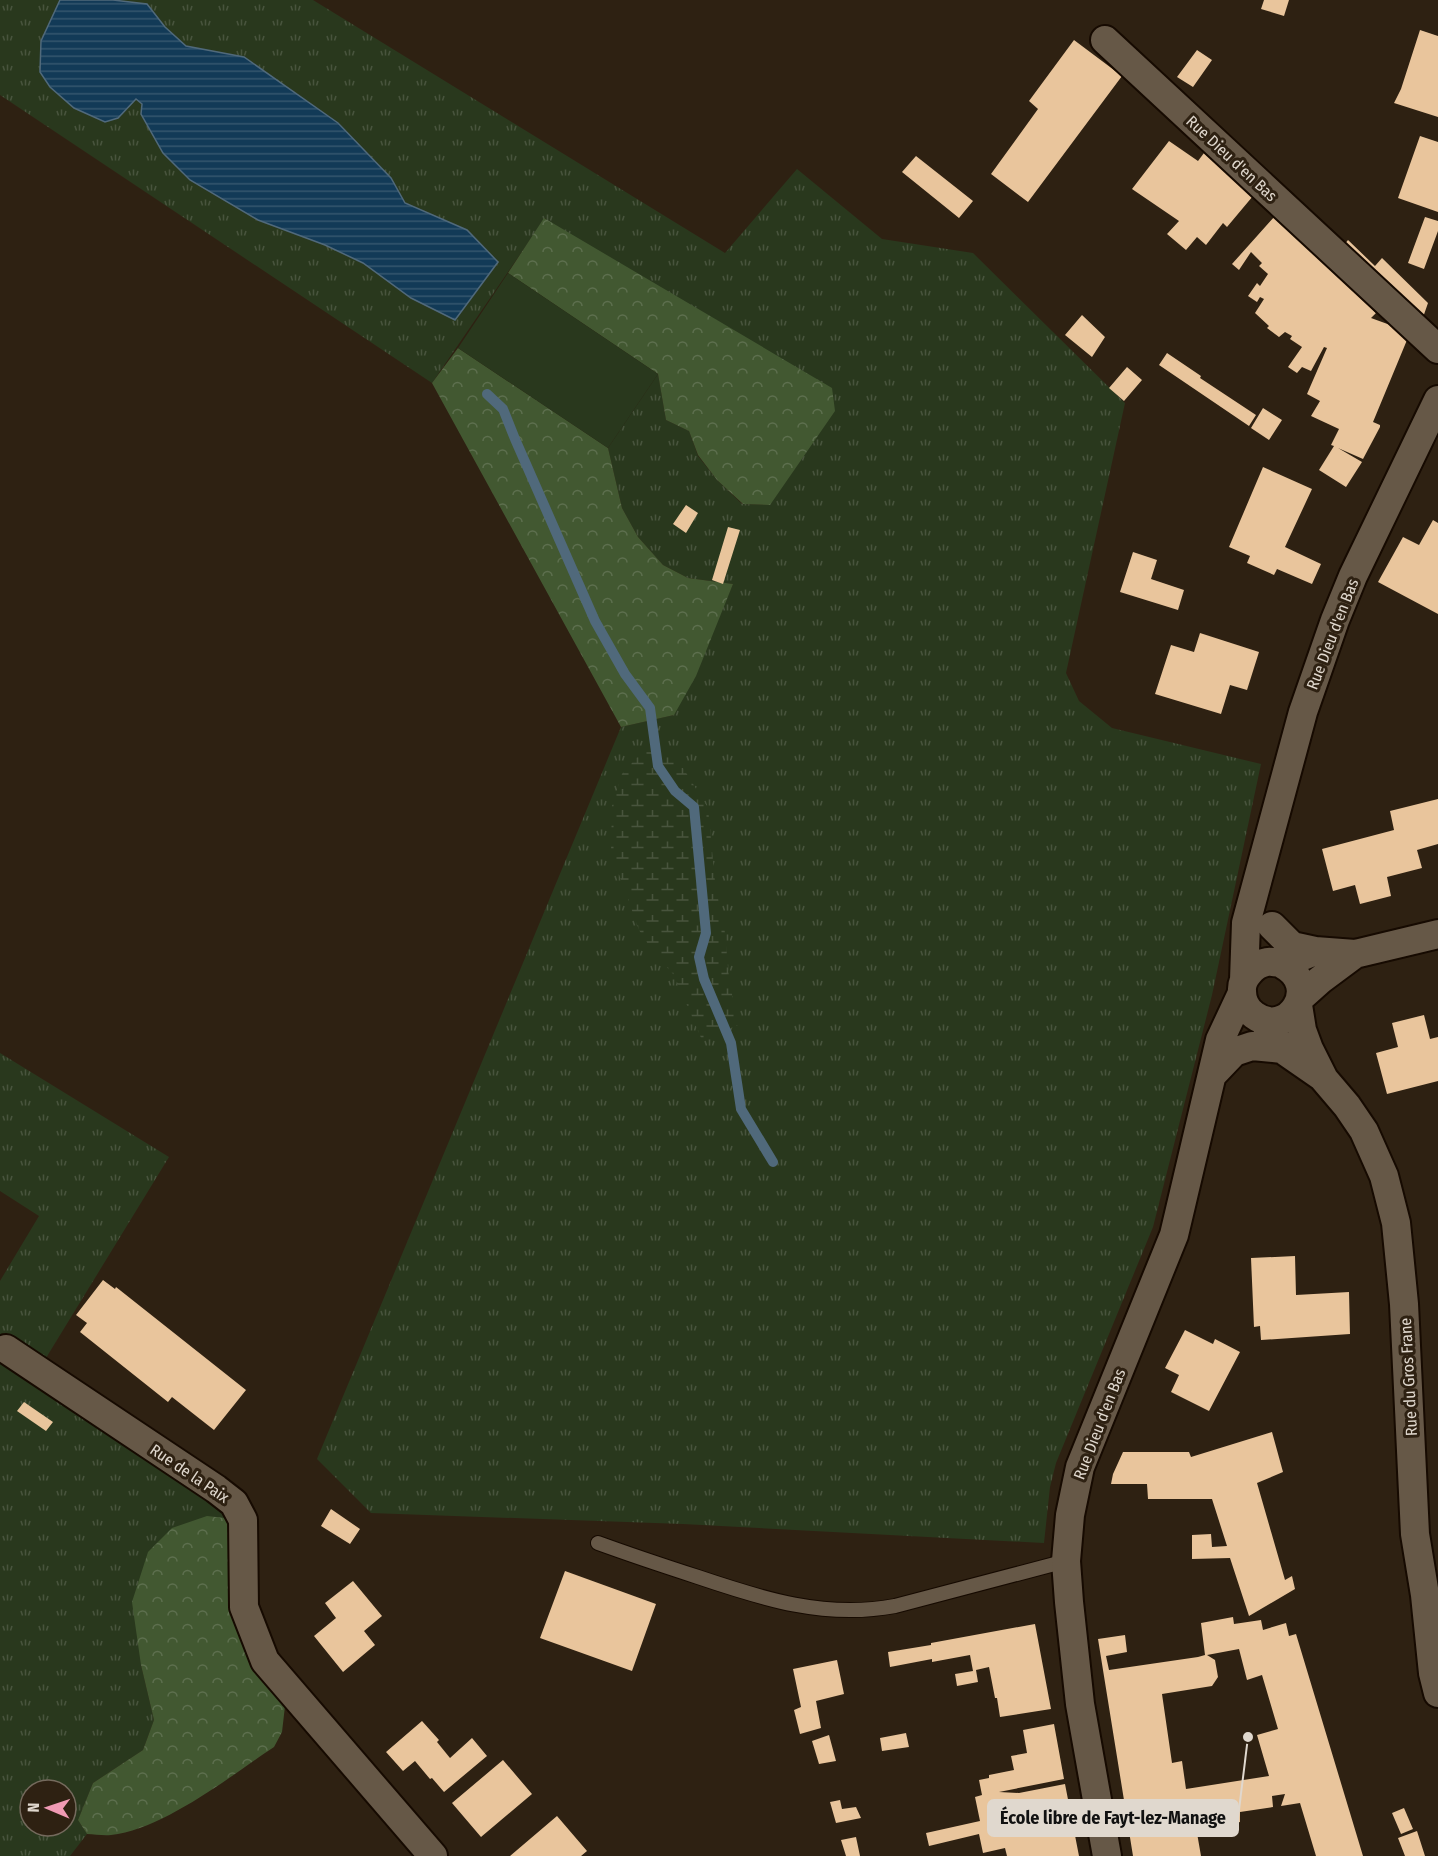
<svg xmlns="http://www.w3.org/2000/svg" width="1438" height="1856" font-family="'Fira Sans Condensed',sans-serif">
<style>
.grass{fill:url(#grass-tufts);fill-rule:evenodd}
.forest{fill:url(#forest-crowns)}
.wetland{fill:url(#wetland-marsh)}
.pitch{fill:#29381d}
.water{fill:url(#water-rules);stroke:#50697b;stroke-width:1.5}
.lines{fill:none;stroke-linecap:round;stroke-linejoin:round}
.stream{stroke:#50697b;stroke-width:10}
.building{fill:#e9c59c;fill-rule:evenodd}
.service-casing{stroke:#160a01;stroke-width:16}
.minor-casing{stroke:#160a01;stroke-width:32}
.service{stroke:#665847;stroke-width:14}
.minor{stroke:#665847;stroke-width:28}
.labels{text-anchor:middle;stroke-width:6;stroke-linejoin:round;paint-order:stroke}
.street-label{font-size:16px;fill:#e0d8ce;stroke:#2e2112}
.leader{fill:none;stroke:#e0d8ce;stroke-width:2}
.callout-dot{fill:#e0d8ce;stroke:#2e2112;stroke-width:2}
.callout{fill:#e0d8ce;stroke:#e0d8ce;stroke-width:2}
.callout-label{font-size:18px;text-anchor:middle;font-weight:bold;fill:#111}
</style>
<defs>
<pattern id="grass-tufts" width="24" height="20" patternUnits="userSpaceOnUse" patternTransform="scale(1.5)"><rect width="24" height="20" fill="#29381d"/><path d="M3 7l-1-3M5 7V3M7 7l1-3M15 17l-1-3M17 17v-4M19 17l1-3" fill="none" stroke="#48543d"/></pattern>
<pattern id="forest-crowns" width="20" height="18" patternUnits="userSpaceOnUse" patternTransform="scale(1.5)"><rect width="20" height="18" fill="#425831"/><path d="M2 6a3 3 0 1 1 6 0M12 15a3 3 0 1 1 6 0" fill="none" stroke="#5d6f4e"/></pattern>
<pattern id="wetland-marsh" width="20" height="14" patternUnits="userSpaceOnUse" patternTransform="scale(1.5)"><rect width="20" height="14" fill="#29381d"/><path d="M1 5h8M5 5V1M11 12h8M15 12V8" fill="none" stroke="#48543d"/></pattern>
<pattern id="water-rules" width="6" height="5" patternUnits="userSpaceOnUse" patternTransform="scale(1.5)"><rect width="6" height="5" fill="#123a57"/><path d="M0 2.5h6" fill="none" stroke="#34566e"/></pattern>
</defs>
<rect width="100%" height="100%" fill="#2e2112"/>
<path class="grass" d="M0 0H313L725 253 797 169 882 239 973 253 1125 403 1066 673 1079 701 1112 728 1261 764 1212 995 1153 1227 1056 1463 1050 1487 1044 1543 683 1524 371 1513 317 1459 621 727 674 715 733 584 688 578 663 565 638 537 622 508 608 448 658 374 666 420 689 431 698 456 717 480 742 504 770 505 545 218 432 383 0 95Z
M0 1053 169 1157 38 1371 243 1520 141 1665 154 1720 143 1750 93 1783 78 1820 87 1834 70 1856H0V1281L39 1216 0 1191ZM30 1790H66V1826H30Z"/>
<path class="forest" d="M544 218 832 388 835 411 770 505 743 504 717 480 698 455 689 431 666 420 658 374 508 273Z
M458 348 608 448 622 508 638 537 663 565 688 578 733 584 696 676 674 715 621 727 432 383Z
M207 1516 243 1520 244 1607 285 1706 282 1732 274 1747C229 1777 164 1829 111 1835 103 1836 95 1834 87 1834L78 1820 93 1783 143 1750 154 1720 141 1665 132 1602 148 1552 172 1528Z"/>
<path class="wetland" d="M644 749 675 755 708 808 715 882 725 933 729 979 738 1025 702 1040 674 975 653 952 639 930 611 852 612 806 622 774Z"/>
<path class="pitch" d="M508 273 658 374 608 448 458 348Z"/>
<path class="water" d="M60 0H113L147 4 165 27 186 46 244 57 338 123 391 178 405 203 467 230 498 262 455 320 411 298 363 263 325 245 258 220 190 180 163 153 141 114 142 104 136 99 118 118 105 122 74 108 50 87 40 72 41 41Z"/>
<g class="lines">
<path class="stream" d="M487 394 503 409 515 439 595 621 625 674 650 708 658 766 675 791 694 807 706 933 699 957 704 979 731 1043 741 1109 773 1162"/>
</g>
<path class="building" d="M1264 0H1289L1284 16 1261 9Z
M1420 30 1438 36V117L1394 103 1401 89Z
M1074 40 1122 76 1028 202 991 174 1038 109 1029 101Z
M1197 50 1212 60 1193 87 1177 77Z
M1420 136 1438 142V212L1398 198Z
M1169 141 1198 161 1204 153 1253 196 1227 227 1223 223 1206 245 1197 237 1186 250 1167 234 1179 221 1132 189Z
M916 156 973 201 959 218 902 172Z
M1275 216 1376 313 1371 318 1393 326 1407 340 1373 422 1380 425V427L1363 459 1338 448 1362 462 1346 487 1319 470 1334 446 1331 445 1339 429 1311 416 1320 401 1307 394 1327 348 1324 347 1311 371 1302 367 1297 373 1288 367 1302 347 1290 339 1292 336 1285 332 1279 337 1267 328 1269 326 1255 313 1264 299 1260 297 1257 302 1248 296 1257 283 1260 286 1268 274 1259 266 1262 263 1251 252 1239 270 1232 264Z
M1425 217 1438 221V231L1424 269 1408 263Z
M1348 240 1375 266 1382 258 1428 303 1420 326 1344 245Z
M1082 315 1105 337 1092 357 1065 335Z
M1167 353 1201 376 1200 378 1256 415 1249 426 1159 365Z
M1127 367 1142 380 1124 401 1109 388Z
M1263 408 1282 420 1269 440 1251 428Z
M1263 467 1312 489 1285 547 1321 564 1312 584 1277 569 1274 575 1247 563 1250 556 1229 547Z
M686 505 698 513 686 533 673 524Z
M1433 520 1438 523V614L1378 582 1403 537 1419 545Z
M728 527 740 530 723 584 712 580Z
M1133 552 1157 560 1151 579 1184 590 1178 610 1120 592Z
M1200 633 1259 652 1247 690 1230 685 1221 714 1155 694 1171 645 1194 652Z
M1438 799V844L1417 850 1422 868 1387 877 1391 896 1360 904 1355 885 1333 891 1322 849 1394 830 1390 811Z
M1424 1015 1430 1039 1438 1037V1081L1387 1094 1376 1053 1398 1047 1392 1023Z
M1295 1256 1296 1295 1349 1292 1350 1334 1261 1340 1260 1326 1254 1327 1251 1258Z
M103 1280 115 1289 116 1287 246 1390 214 1430 172 1397 168 1402 80 1332 87 1323 76 1315Z
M1185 1330 1213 1344 1215 1339 1240 1352 1209 1411 1171 1392 1179 1375 1165 1368Z
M24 1402 53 1422 46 1431 17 1411Z
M1272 1432 1283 1472 1257 1483 1285 1580 1292 1576 1295 1589 1249 1616 1230 1558 1192 1559V1535L1211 1534 1212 1547 1227 1546 1212 1499H1148L1147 1484H1111L1113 1474 1123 1452H1189L1191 1457Z
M331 1509 360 1529 350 1544 321 1526Z
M565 1571 656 1604 632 1671 540 1638Z
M353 1581 382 1616 364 1631 375 1645 343 1672 314 1636 336 1618 325 1603Z
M1233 1617 1234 1624 1261 1620 1263 1630 1286 1623 1289 1636 1296 1634 1363 1856H1316L1300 1803 1281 1806 1285 1794 1272 1796 1273 1807 1240 1812V1822L1197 1833 1201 1856H1133L1098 1639 1125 1635 1127 1652 1106 1656 1109 1670 1198 1657 1205 1655 1201 1623ZM1239 1649 1247 1680 1262 1675 1278 1729 1257 1735 1269 1776 1186 1789 1182 1761 1172 1763 1162 1694 1212 1686 1218 1677 1215 1660 1207 1655Z
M1035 1624 1051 1709 1000 1717 997 1698H995L989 1667 976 1670 978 1682 957 1686 955 1674 973 1671 970 1655 932 1662V1659L890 1667 888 1652 931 1645V1643Z
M837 1660 844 1694 816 1701 821 1728 800 1734 794 1710 801 1707 793 1669Z
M422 1721 439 1740 437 1742 450 1758 472 1738 487 1756 444 1792 432 1778 430 1779 415 1761 403 1771 386 1752Z
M1054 1724 1064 1779 999 1792 1019 1793 1065 1784 1079 1856H1007L1005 1848 983 1853 979 1834 929 1846 926 1833 980 1821 975 1797 982 1795 979 1780 989 1778V1775L1014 1770 1011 1756 1027 1753 1023 1730Z
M906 1733 909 1747 882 1751 880 1738Z
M829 1735 836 1761 819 1764 812 1741Z
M503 1760 532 1794 481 1837 452 1803Z
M840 1800 842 1809 856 1807 861 1818 836 1823 830 1802Z
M1404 1808 1413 1829 1401 1834 1392 1813Z
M557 1816 587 1851 581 1856H510Z
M1417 1831 1425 1856H1405L1398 1838Z
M856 1837 860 1856H846L841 1840Z"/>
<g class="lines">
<g class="service-casing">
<path id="service" d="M598 1543C631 1555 664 1566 698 1577 763 1599 825 1619 895 1606L1066 1561"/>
</g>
<g class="minor-casing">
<path id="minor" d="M1105 40 1438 349
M1272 926 1292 946 1315 951 1355 954 1438 934
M1282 964C1324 986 1287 1040 1254 1015 1247 1010 1242 1001 1242 991 1241 978 1254 964 1267 962 1273 961 1279 964 1285 962 1295 960 1305 955 1315 951
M1244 980 1246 923 1303 712 1335 620 1353 576 1438 400
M1301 997 1320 980 1355 954
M1298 1005 1302 1030 1309 1049 1324 1079 1347 1106 1364 1131 1384 1176 1396 1223 1404 1304 1415 1534 1425 1595 1433 1673 1438 1693
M1263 1020 1282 1049 1321 1076
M1213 1074 1234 1052 1252 1046 1282 1049
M6 1349 216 1489 234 1503 243 1520 244 1607 265 1661 433 1856
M1107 1856 1080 1704 1069 1602 1066 1561 1070 1515 1080 1467 1174 1235 1220 1040 1242 993"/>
</g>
<use href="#service" class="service"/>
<use href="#minor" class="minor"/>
</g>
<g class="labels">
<g class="street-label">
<text transform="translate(1232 158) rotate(43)" y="6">Rue Dieu d'en Bas</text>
<text transform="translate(1332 634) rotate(-69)" y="6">Rue Dieu d'en Bas</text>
<text transform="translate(1408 1377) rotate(-93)" y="6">Rue du Gros Frane</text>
<text transform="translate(1099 1424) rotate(-69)" y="6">Rue Dieu d'en Bas</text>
<text transform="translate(190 1473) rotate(34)" y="6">Rue de la Paix</text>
</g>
</g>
<path class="leader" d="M1248 1737L1238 1818"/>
<circle class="callout-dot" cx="1248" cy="1737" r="6"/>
<rect class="callout" x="988" y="1800" width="250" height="36" rx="6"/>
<g class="callout-label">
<text x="1113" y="1824">École libre de Fayt-lez-Manage</text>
</g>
<g transform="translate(48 1808) rotate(272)"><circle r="28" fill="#2e2112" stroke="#756a5d" stroke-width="1.5"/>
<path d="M0-4.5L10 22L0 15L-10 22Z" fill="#f09ab4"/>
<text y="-9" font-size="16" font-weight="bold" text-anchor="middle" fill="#e0d8ce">N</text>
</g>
</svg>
